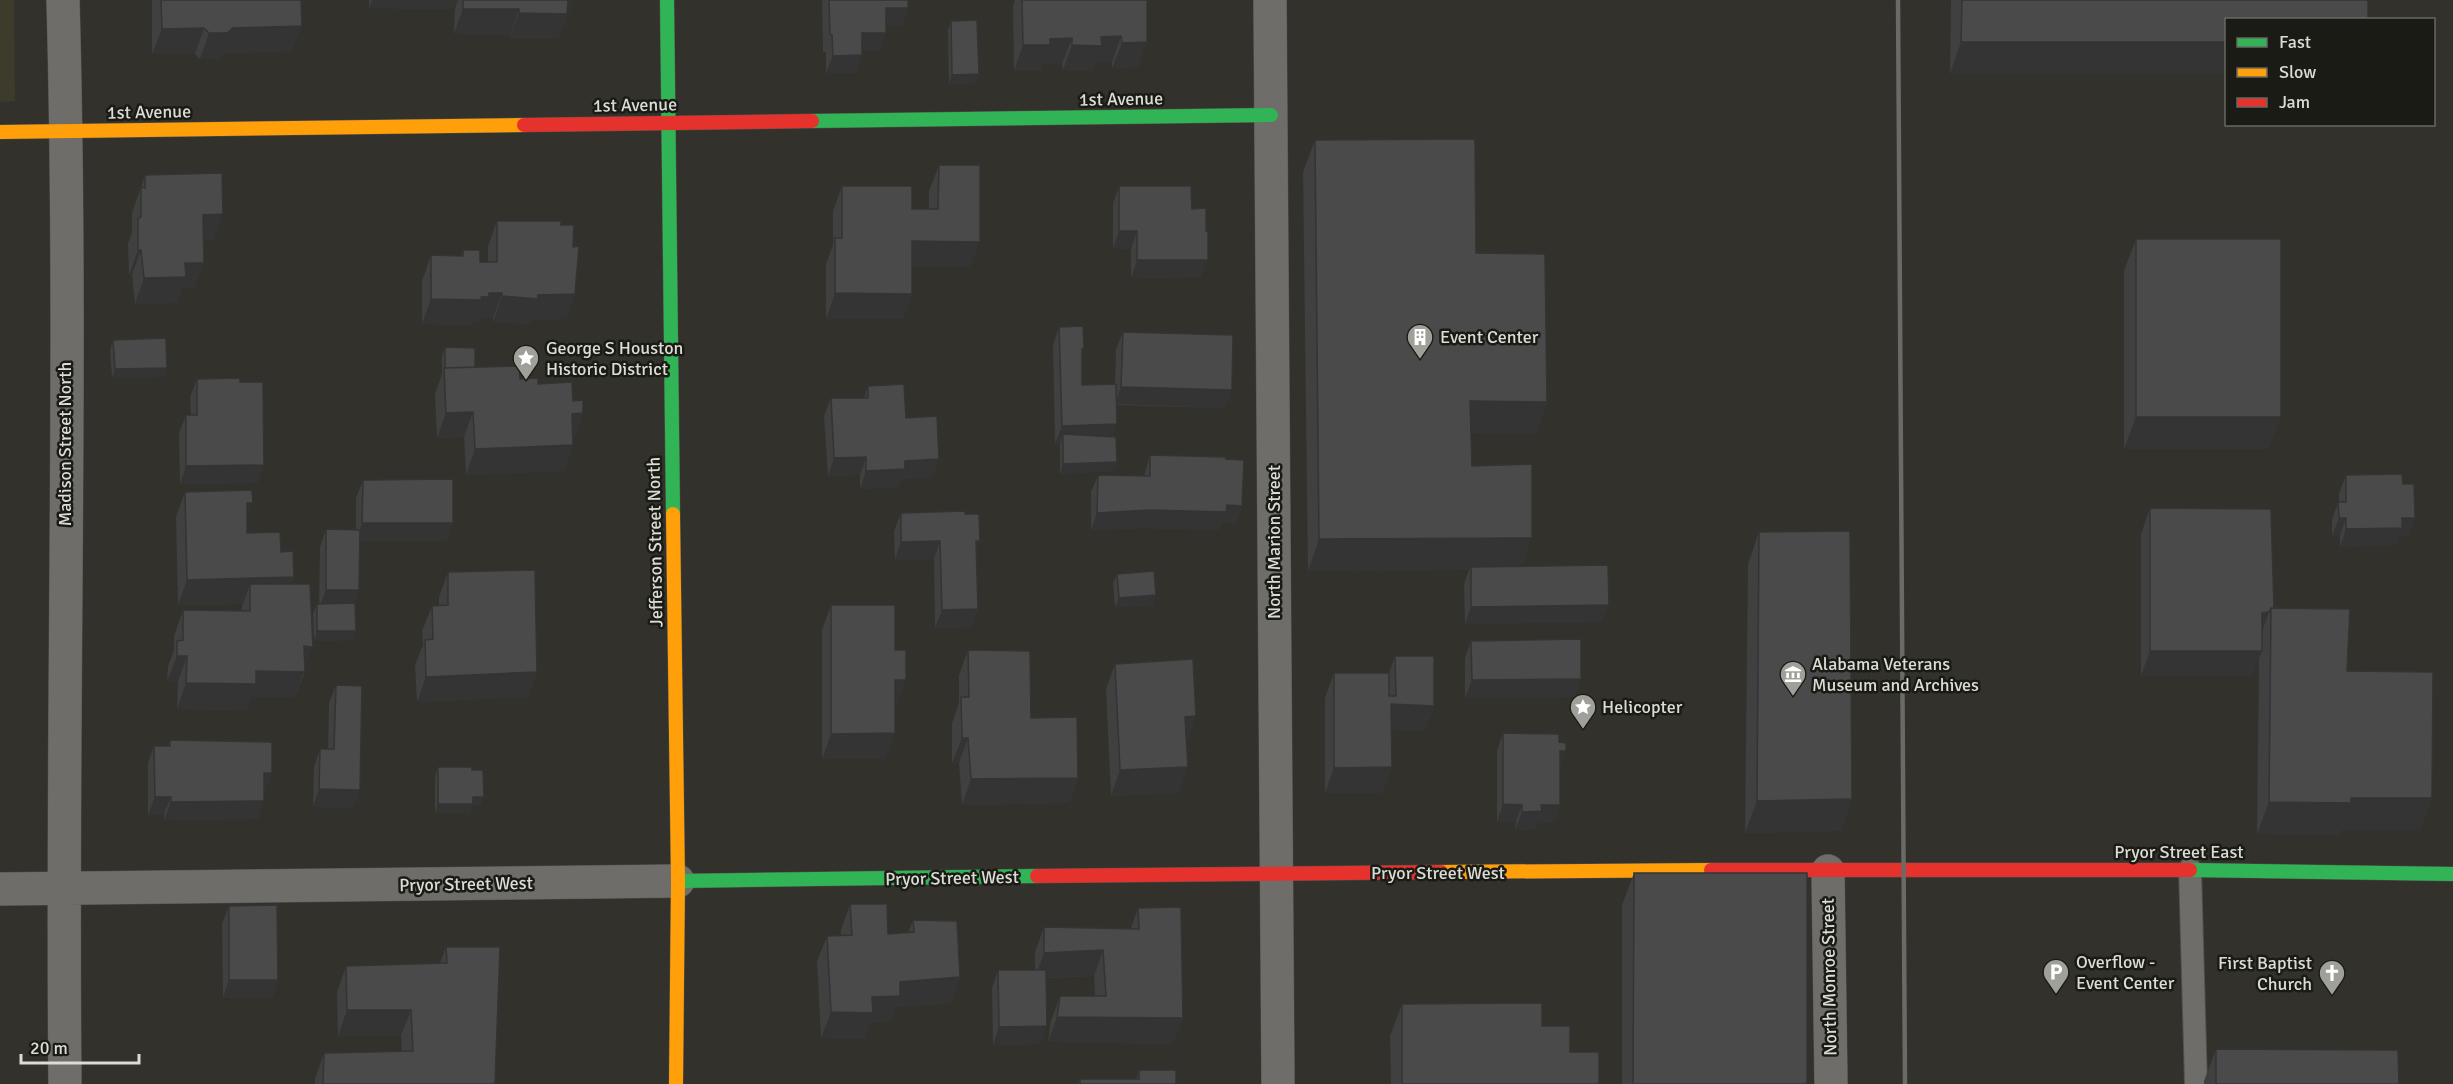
<svg xmlns="http://www.w3.org/2000/svg" width="2453" height="1084" font-family="Signika,sans-serif">
<style>
.built{fill:#3c3b2c}
.lines{fill:none;stroke-linecap:round;stroke-linejoin:round}
.lane-casing{stroke:#504f4b;stroke-width:24}
.street-casing{stroke:#504f4b;stroke-width:34}
.fast-casing{stroke:#504f4b;stroke-width:15}
.slow-casing{stroke:#504f4b;stroke-width:15}
.jam-casing{stroke:#504f4b;stroke-width:15}
.lane{stroke:#6e6d69;stroke-width:22}
.street{stroke:#6e6d69;stroke-width:33}
.fast{stroke:#30b455;stroke-width:14}
.slow{stroke:#ff9f0a;stroke-width:14}
.jam{stroke:#e5322d;stroke-width:14}
.rail{stroke:#6a6a67;stroke-width:4.5}
.wall{fill:#3f403f}
.shaded-wall{fill:#333433}
.building{fill:#494a49;stroke:#333433;stroke-width:1.5}
.labels{text-anchor:middle;stroke-width:5;stroke-linejoin:round;paint-order:stroke}
.street-label{font-size:18px;fill:#dcdcd6;stroke:#1b1b16}
.poi-label{font-size:18px;fill:#dcdcd6;stroke:#1b1b16;text-anchor:start}
</style>
<rect width="100%" height="100%" fill="#32312c"/>
<path class="built" d="M0 0H14L15 101 0 102Z"/>
<g class="lines">
<g class="lane-casing">
<path id="lane" d="M2190 869 2196 1084"/>
</g>
<g class="street-casing">
<path id="street" d="M63 0C73 361 61 723 65 1084
M1270 0 1278 1084
M1828 871 1831 1084
M0 889 678 881"/>
</g>
<g class="fast-casing">
<path id="fast" d="M667 0 673 514
M812 121 1271 115
M2190 870 2453 874
M678 881 1037 876"/>
</g>
<g class="slow-casing">
<path id="slow" d="M0 132 524 125
M673 514 678 881 676 1084
M1441 872 1711 870"/>
</g>
<g class="jam-casing">
<path id="jam" d="M524 125 812 121
M1711 870H2190
M1037 876 1441 872"/>
</g>
<use href="#lane" class="lane"/>
<use href="#street" class="street"/>
<use href="#fast" class="fast"/>
<use href="#slow" class="slow"/>
<use href="#jam" class="jam"/>
<path class="rail" d="M1898 0 1905 1084"/>
</g>
<path class="wall" d="M152 0H301L292 51 224 53 218 59H200L195 54H152Z
M369 0H573L558 39H509L510 35 454 34 455 9 369 8Z
M822 0H908V8L902 26H886L880 51H862V55L856 73H826V52H823Z
M1015 0H1147L1138 67 1112 68V62H1096L1093 71 1063 70 1062 64H1043L1041 71H1014L1013 5Z
M1951 0H2368L2226 20V74H1950Z
M951 21 979 74 976 83 949 84 948 30Z
M1315 140 1476 253 1547 402 1536 434 1471 433 1472 466 1522 566 1602 622 1465 624 1464 584 1469 570 1308 571 1303 172Z
M939 165 970 267H912V294L903 319H826V264L833 245V211L842 186 912 209H929V191Z
M145 175 214 240H203L204 263 194 288H182L177 303 135 304 132 275H129L128 243 132 233V213Z
M1119 186 1192 209 1201 277 1131 278V249L1113 248V204Z
M497 221 561 225 573 247 575 294 566 319 531 320 529 324 493 322V318H481L480 322H473L472 325 422 324V281L431 255 461 256 463 250 480 262H488V246Z
M2136 239 2269 449H2124V271Z
M1059 327 1082 356V385L1115 384 1116 349 1123 332 1225 408 1116 405 1112 437 1117 462 1114 471 1060 474V444H1055L1053 345Z
M113 340 164 377 112 378 110 350Z
M445 347 475 367 538 384 573 401 583 413 574 439H573V445L564 471 466 475 464 437 437 438 435 394 442 374V356Z
M197 379 258 483 180 484 179 433 186 415H191L190 397Z
M868 386 906 418 933 477 901 479 898 487 860 489V475L828 476 824 416 831 398H864Z
M1150 455 1226 459 1242 506 1236 523H1222L1220 530 1143 528 1091 530V492L1098 475 1144 476Z
M2346 475 2403 484 2415 518 2408 536H2399L2396 545 2340 547V536H2332V520L2338 502H2339V493Z
M363 480 447 541H359V590L354 603 356 631 353 640 314 641 313 613 317 604H319L320 547 326 529 356 530V498Z
M185 492 247 518V533L281 552 294 577 291 584 305 668V672L295 697H251L246 710 177 709 178 682 167 681 168 666 174 650V636L183 610H241L243 604 178 605 176 517Z
M2150 508 2274 608 2347 671 2432 798 2420 830H2341L2339 835 2257 834 2259 658 2252 676H2141V534Z
M901 513 965 514 978 609 971 627 935 628 934 559 895 560 894 531Z
M1759 532 1852 799 1841 831 1745 833 1748 564Z
M448 572 537 672 528 697 417 702 415 665 423 645 422 631 432 606 439 605V597Z
M1117 574 1153 605 1115 607 1113 583Z
M831 605 895 650 906 680 896 706H895L886 759H822V630Z
M1471 641 1575 697 1465 698V658Z
M968 650 1031 718 1078 778 1069 803 962 805 959 763H952V723L959 703V675Z
M1395 656 1434 706 1425 731 1391 730 1392 767 1382 793H1325V698L1334 673H1389Z
M1115 664 1186 742 1179 793 1111 796 1106 689Z
M336 685 353 808 313 807 314 767 320 749H328L329 703Z
M1503 733 1559 742 1566 751 1560 767V805L1554 823H1538L1535 829 1515 830 1516 822H1497V751Z
M170 740 265 791H264L258 819 164 820V814L148 815V763L154 746H168Z
M438 767 472 770 481 806H472L470 813H435V777Z
M1634 873 1807 1084H1622V905Z
M850 904 888 934 908 932 913 920 960 977 951 1003 896 1007 891 1021 870 1022 864 1039 821 1038 817 961 827 936 841 935V930Z
M229 906 278 980 272 998H223L222 924Z
M1138 908 1183 1018 1173 1044 1048 1042 1051 1021 1060 996H1095L1094 976 1047 978 1041 1044 993 1045 992 988 998 970H1035V952L1044 927 1131 928Z
M446 947 495 1084H315V1079L324 1053 402 1052 401 1036H338L337 992 346 966 440 963Z
M1402 1004 1542 1026 1570 1052 1599 1084H1391L1390 1036Z
M2216 1049 2399 1084H2204V1081Z
M1139 1070 1176 1084H1078L1080 1079H1136Z"/>
<path class="shaded-wall" d="M372 0H458L455 9 369 8Z
M568 0H573L558 39H509L519 13Z
M886 8H908L902 26H880Z
M463 9H519L510 35 454 34Z
M302 26 292 51 224 53 218 59H200L209 33 233 28Z
M204 28 195 54H152L162 29Z
M862 33H886L880 51H856Z
M1121 36 1112 62H1096L1093 71 1063 70 1072 45 1101 37Z
M1072 38 1062 64H1043L1041 71H1014L1023 45 1050 39Z
M1147 42 1138 67 1112 68 1122 43Z
M1961 42H2226V74H1950Z
M862 55 856 73H826L833 56Z
M979 74 976 83 949 84 952 75Z
M223 214 214 240H194L203 215Z
M1119 231H1137L1131 249 1113 248Z
M912 241 980 242 970 267H903Z
M138 250H141L132 275H129Z
M1137 260H1208L1201 277 1131 278Z
M185 263H204L194 288H182L177 303 135 304 144 278Z
M489 293H502L493 318H481L480 322H473L472 325 422 324 431 299Z
M835 293 912 294 903 319H826Z
M575 294 566 319 531 320 529 324 493 322 502 296Z
M167 368 164 377 112 378 115 369Z
M1121 387 1232 390 1225 408 1115 404Z
M1470 401 1547 402 1536 434 1458 433Z
M473 412 464 437 437 438 446 413Z
M583 413 574 439H563L572 414Z
M2136 417H2281L2269 449H2124Z
M1117 424 1110 442 1063 434 1060 444H1055L1062 426Z
M573 445 564 471 466 475 475 449Z
M866 457 860 475 828 476 834 458Z
M939 459 933 477 901 479 898 487 860 489 866 471 905 461Z
M1117 462 1114 471 1060 474 1063 464Z
M264 465 258 483 180 484 186 466Z
M247 503H253L243 528Z
M1227 505 1242 506 1236 523H1222L1220 530 1143 528 1091 530 1097 513Z
M2339 518H2346L2340 536H2332Z
M2402 518H2415L2408 536H2399L2396 545 2340 547 2346 529Z
M362 523H453L447 541H356Z
M1532 538 1521 570 1471 567 1469 570 1308 571 1319 539Z
M940 541 934 559 895 560 901 542Z
M976 541H980L974 559Z
M294 577 285 603 250 584 243 604 178 605 187 580Z
M326 590H359L352 608H319Z
M1156 595 1153 605 1115 607 1119 598Z
M1609 605 1602 622 1465 624 1471 607Z
M978 609 971 627 935 628 942 610Z
M2269 612 2260 637 2262 613Z
M317 631H356L353 640 314 641Z
M304 646 313 647 295 697H251L246 710 177 709 186 683 256 671Z
M2150 651H2262L2252 676H2141Z
M177 656H187L178 682 167 681Z
M537 672 528 697 417 702 426 677Z
M1581 679 1575 697 1465 698 1472 680Z
M895 680H906L896 706H886Z
M1391 704 1434 706 1425 731 1382 730Z
M1196 716 1187 742 1185 717Z
M895 733 886 759H822L831 734Z
M962 738H968L959 763H952Z
M1560 751H1566L1560 769Z
M1188 767 1179 793 1111 796 1120 770Z
M1392 767 1382 793H1325L1334 768Z
M264 773H272L265 791H258Z
M1078 778 1069 803 962 805 971 779Z
M319 789 360 790 353 808 313 807Z
M155 797H171L164 814 148 815Z
M473 797H484L481 806H472L470 813H435L438 804Z
M2351 798H2432L2420 830H2341L2339 835 2257 834 2269 802Z
M1852 799 1841 831 1745 833 1757 801Z
M264 801 258 819 164 820 171 802Z
M1503 804 1522 805 1516 822H1497Z
M1541 805H1560L1554 823H1538L1535 829 1515 830 1522 812Z
M1103 950 1094 976 1035 978 1044 953Z
M960 977 951 1003 896 1007 891 1021 870 1022 864 1039 821 1038 831 1012 872 997 900 982Z
M229 980H278L272 998H223Z
M347 1010H411L401 1036H338Z
M1057 1017 1183 1018 1173 1044 1048 1042Z
M1047 1026 1041 1044 993 1045 999 1027Z"/>
<path class="building" d="M161 0H301L302 26 233 28 227 33H209L204 28 162 29Z
M463 0H572H568L567 14 519 13V9H463Z
M829 0H908V8H886V33H862V55L833 56 832 35 830 34Z
M1022 0H1147V42L1122 43 1121 36 1101 37 1102 46 1072 45V38L1050 39V45H1023Z
M1962 0H2368V20H2226V42H1961Z
M977 20 979 74 952 75 951 21Z
M1475 139 1476 253 1545 254 1547 402 1470 401 1472 466 1532 464V538L1319 539 1315 140Z
M939 165H980V242L912 241V294L835 293V238H842V186H912V209H938Z
M222 173 223 214 203 215 204 263H185L186 277 144 278 141 250H138V218L141 217V187L145 188V175Z
M1119 186H1191L1192 209 1206 208V231H1208V260H1137V231H1119Z
M497 221H561V225H574L573 247 579 246 575 294 538 295V299L502 296V293H489V297H481L482 300 431 299V255L463 256V250H480V262H497Z
M2136 239H2281V417H2136Z
M1083 326 1084 349H1082V385L1116 384 1117 424 1062 426 1059 327Z
M1123 332 1233 335 1232 390 1121 387Z
M166 338 167 368 115 369 113 340Z
M445 347 475 348V367L445 368Z
M519 366 520 379 538 378V384L572 382 573 401 583 400V413L572 414 573 445 475 449 473 412 446 413 444 368Z
M240 378V382H263L264 465 186 466V415H197V379Z
M904 384 906 418 937 416 939 459 905 461V469L866 471V457L834 458 831 398H868V386Z
M1063 434 1116 437 1117 462 1063 464Z
M1150 455 1226 457V459L1244 460 1242 506 1227 505 1226 512 1149 510 1097 513 1098 475 1150 476Z
M2402 474 2403 484H2414L2415 518H2402V528L2346 529V518H2339L2338 502H2346V475Z
M453 479V523H362L363 480Z
M252 490 253 503H247V533L280 532 281 552 293 551 294 577 187 580 185 492Z
M2150 508 2271 509 2274 608H2271L2269 612 2262 613V651H2150Z
M965 511V514H979L980 541H976L978 609 942 610 940 541 901 542V513Z
M326 529 360 530 359 590H326Z
M1850 531 1852 799 1757 801 1759 532Z
M1608 565 1609 605 1471 607V567Z
M535 570 537 672 426 677 425 640 433 639 432 606 448 605V572Z
M1154 571 1156 595 1119 598 1117 574Z
M250 584H310L313 647 304 646 305 672 256 671V684L186 683 187 656H177V641L183 640V610L250 611Z
M355 603 356 631H317V604Z
M831 605H895V650H906V680H895V733L831 734Z
M2271 608 2350 609 2347 671 2433 672 2432 798H2351V803L2269 802Z
M1581 639V679L1472 680 1471 641Z
M968 650 1030 651 1031 718 1077 717 1078 778 971 779 968 738H962L961 697H969Z
M1395 656H1434V706L1391 704 1392 767 1334 768V673H1389V696H1396Z
M1193 659 1196 716 1185 717 1188 767 1120 770 1115 664Z
M336 685 362 686 360 790 319 789 320 749H334Z
M1503 733 1559 734V742L1566 743V751H1560V805H1541L1542 811 1522 812V805L1503 804Z
M170 740 272 742V773H264V801L171 802V797H155L154 746H170Z
M438 767H472V770H483L484 797H473V804H438Z
M1634 873H1807V1084H1633Z
M850 904H887L888 934 914 932 913 920 957 921 960 977 900 982V996L872 997 873 1013 831 1012 827 936 852 935Z
M277 905 278 980H229V906Z
M1181 907 1183 1018 1057 1017 1060 996H1106L1103 950 1044 953V927L1139 929 1138 908Z
M446 947H500L495 1084H323L324 1053 413 1051 411 1010H347L346 966 447 963Z
M998 970H1046L1047 1026 999 1027Z
M1542 1003V1026H1570V1052H1599V1084H1402V1004Z
M2216 1049 2398 1050 2399 1084H2216Z
M1139 1070H1176V1084H1080V1079H1139Z"/>
<defs>
<g id="building-pin" transform="scale(1.35)"><path d="M0 17L-7.5 6A9.5 9.5 0 1 1 7.5 6Z" fill="#a0a09a" stroke="#1b1b16"/><path d="M-4-6H4V6H1V3H-1V6H-4ZM-2.5-4.3h1.7v1.8h-1.7ZM.8-4.3h1.7v1.8H.8ZM-2.5-1h1.7V.8h-1.7ZM.8-1h1.7V.8H.8Z" fill="#fff"/></g>
<g id="sight-pin" transform="scale(1.35)"><path d="M0 17L-7.5 6A9.5 9.5 0 1 1 7.5 6Z" fill="#a0a09a" stroke="#1b1b16"/><path d="M0-6L1.8-2.2L6-1.7L2.9 1.2L3.7 5.4L0 3.3L-3.7 5.4L-2.9 1.2L-6-1.7L-1.8-2.2Z" fill="#fff"/></g>
<g id="museum-pin" transform="scale(1.35)"><path d="M0 17L-7.5 6A9.5 9.5 0 1 1 7.5 6Z" fill="#a0a09a" stroke="#1b1b16"/><path d="M0-6L6-3V-2H-6V-3ZM-5-1h2V3h-2ZM-1-1h2V3h-2ZM3-1h2V3H3ZM-6 4H6V6H-6Z" fill="#fff"/></g>
<g id="parking-pin" transform="scale(1.35)"><path d="M0 17L-7.5 6A9.5 9.5 0 1 1 7.5 6Z" fill="#a0a09a" stroke="#1b1b16"/><path d="M-3.5-5.5H1a3.5 3.5 0 0 1 0 7H-1V5.5H-3.5ZM-1-3.4V-.6H.8a1.4 1.4 0 0 0 0-2.8Z" fill="#fff"/></g>
<g id="church-pin" transform="scale(1.35)"><path d="M0 17L-7.5 6A9.5 9.5 0 1 1 7.5 6Z" fill="#a0a09a" stroke="#1b1b16"/><path d="M-1.2-6h2.4v3.5h3.3v2.4h-3.3V6h-2.4V-.1h-3.3v-2.4h3.3Z" fill="#fff"/></g>
</defs>
<g fill-rule="evenodd">
<use href="#building-pin" x="1420" y="337"/>
<use href="#sight-pin" x="526" y="358"/>
<use href="#museum-pin" x="1793" y="674"/>
<use href="#sight-pin" x="1583" y="707"/>
<use href="#parking-pin" x="2056" y="972"/>
<use href="#church-pin" x="2332" y="973"/>
</g>
<g class="labels">
<g class="street-label">
<text transform="translate(1121 99) rotate(-1)" y="6">1st Avenue</text>
<text transform="translate(635 105) rotate(-1)" y="6">1st Avenue</text>
<text transform="translate(149 112) rotate(-1)" y="6">1st Avenue</text>
<text transform="translate(65 444) rotate(-90)" y="6">Madison Street North</text>
<text transform="translate(655 542) rotate(-91)" y="6">Jefferson Street North</text>
<text transform="translate(1274 542) rotate(-90)" y="6">North Marion Street</text>
<text x="2179" y="858">Pryor Street East</text>
<text x="1438" y="879">Pryor Street West</text>
<text transform="translate(952 878) rotate(-1)" y="6">Pryor Street West</text>
<text transform="translate(466 884) rotate(-1)" y="6">Pryor Street West</text>
<text transform="translate(1829 977) rotate(-91)" y="6">North Monroe Street</text>
</g>
<g class="poi-label">
<text x="1440" y="343">Event Center</text>
<text x="546" y="354">George S Houston<tspan x="546" dy="21">Historic District</tspan></text>
<text x="1812" y="670">Alabama Veterans<tspan x="1812" dy="21">Museum and Archives</tspan></text>
<text x="1602" y="713">Helicopter</text>
<text x="2076" y="968">Overflow -<tspan x="2076" dy="21">Event Center</tspan></text>
<text x="2312" y="969" text-anchor="end">First Baptist<tspan x="2312" dy="21">Church</tspan></text>
</g>
</g>
<rect x="2225" y="18" width="210" height="108" fill="#1b1b16" stroke="#686863" stroke-width="1.5"/>
<rect x="2237" y="38" width="30" height="9" fill="#30b455" stroke="#686863" stroke-width="1.5"/>
<text x="2279" y="48" font-size="18" fill="#dcdcd6">Fast</text>
<rect x="2237" y="68" width="30" height="9" fill="#ff9f0a" stroke="#686863" stroke-width="1.5"/>
<text x="2279" y="78" font-size="18" fill="#dcdcd6">Slow</text>
<rect x="2237" y="98" width="30" height="9" fill="#e5322d" stroke="#686863" stroke-width="1.5"/>
<text x="2279" y="108" font-size="18" fill="#dcdcd6">Jam</text>
<path d="M21 1054v9h118v-9" fill="none" stroke="#dcdcd6" stroke-width="3"/>
<text x="30" y="1054" font-size="18" fill="#dcdcd6" stroke="#1b1b16" stroke-width="4.5" paint-order="stroke">20 m</text>
</svg>
